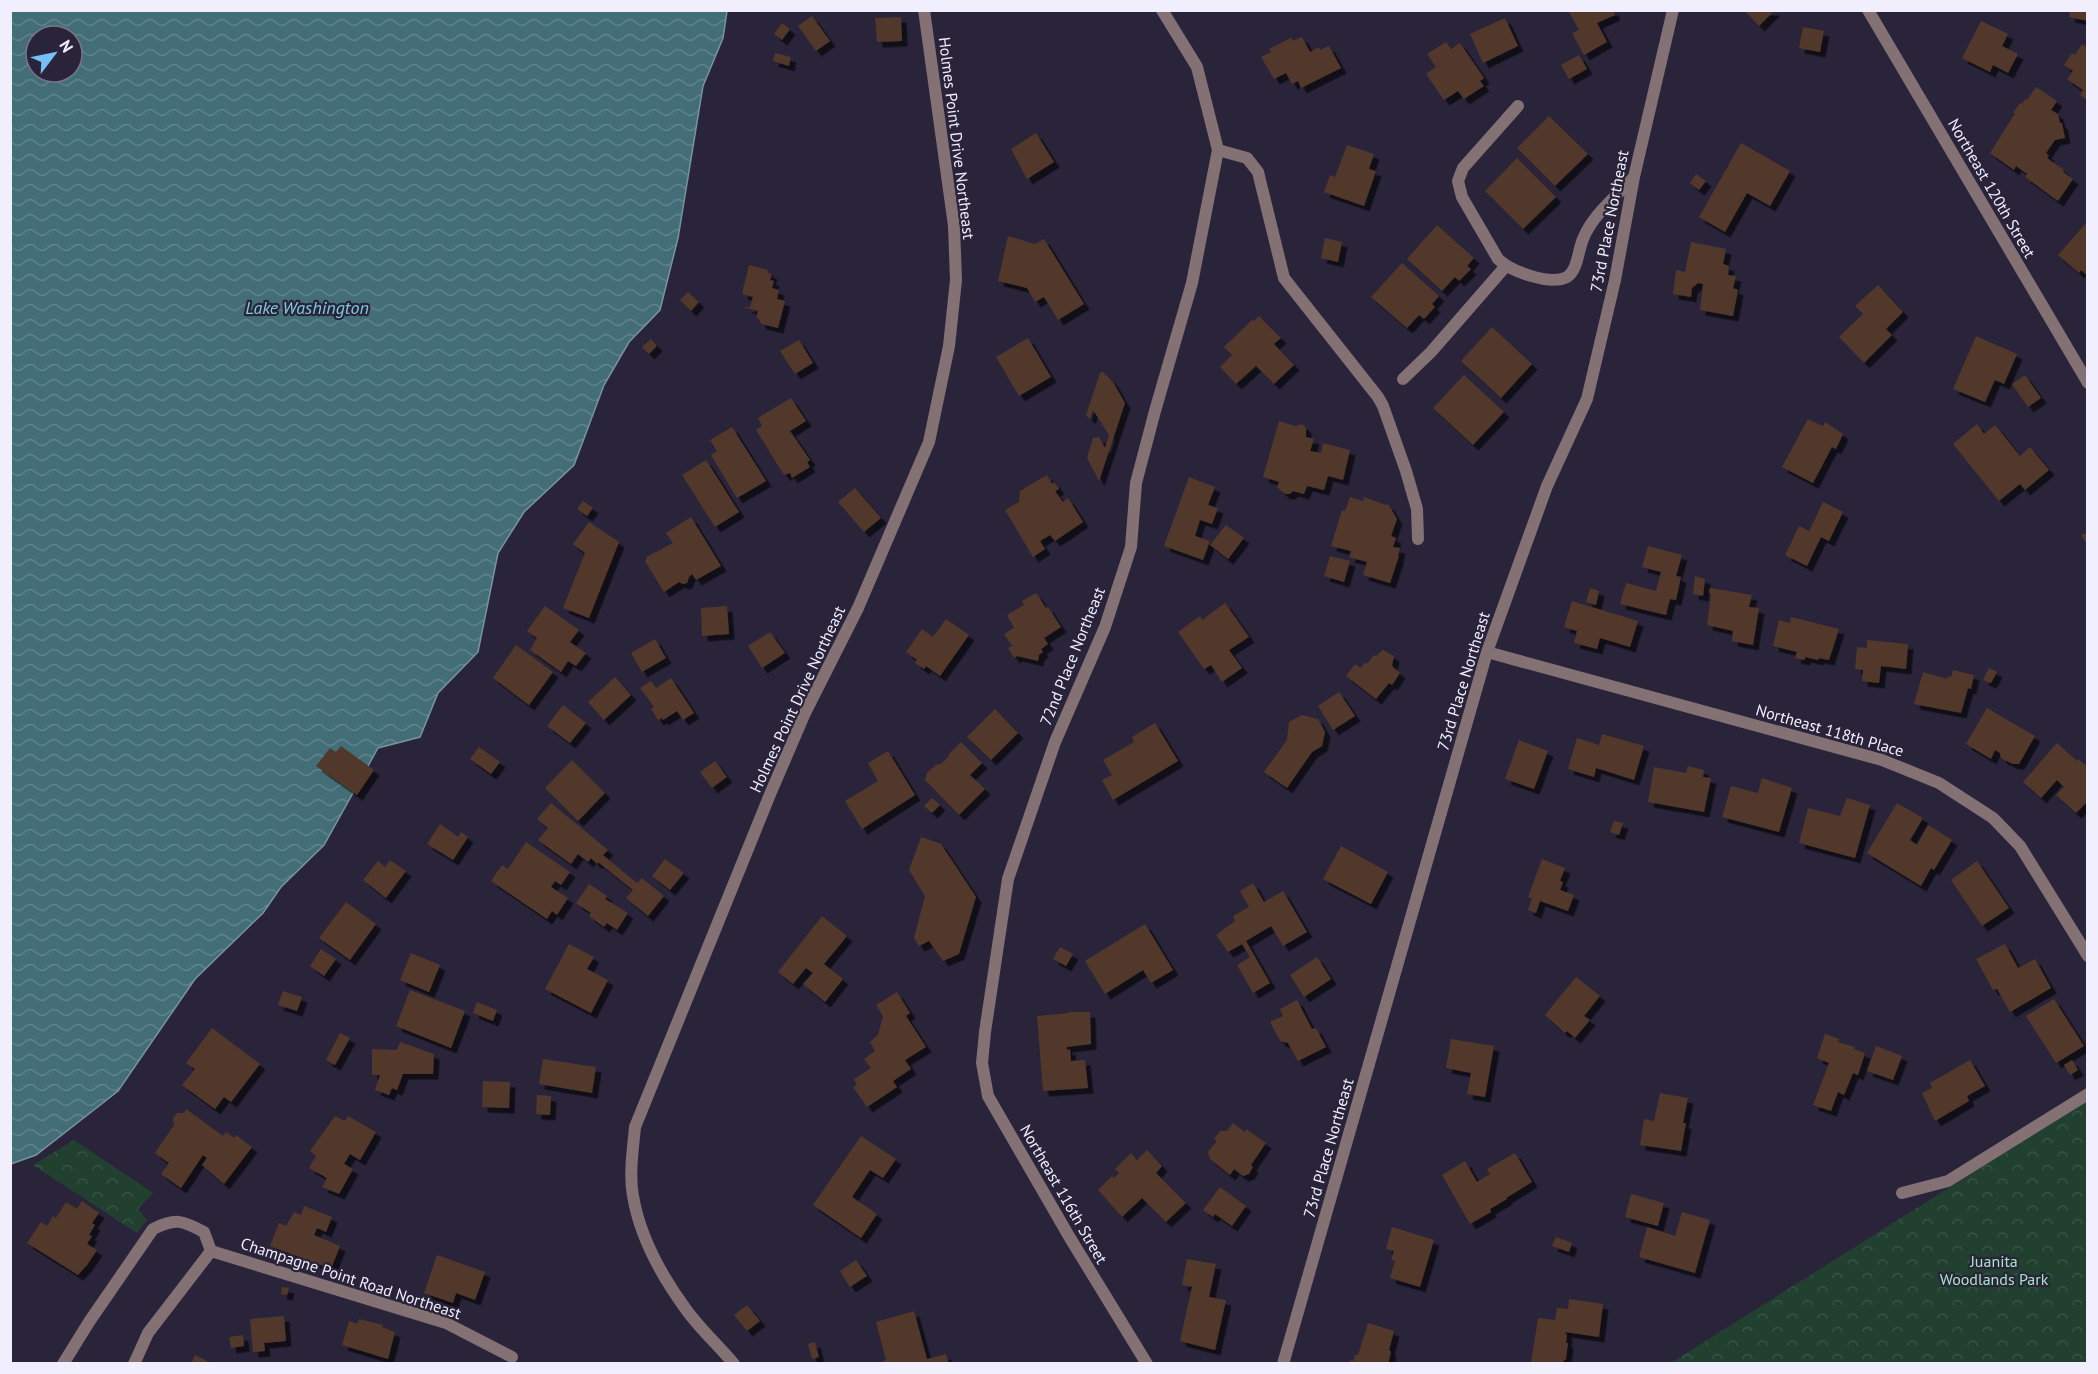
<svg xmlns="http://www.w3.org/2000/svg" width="2098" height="1374" font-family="'PT Sans',sans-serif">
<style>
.park{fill:url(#park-crowns)}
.water{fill:url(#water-waves);stroke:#7794a0;stroke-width:1.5;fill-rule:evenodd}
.building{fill:#51382b;filter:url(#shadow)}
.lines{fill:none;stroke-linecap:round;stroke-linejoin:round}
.street{stroke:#837174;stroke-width:12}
.labels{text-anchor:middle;stroke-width:4.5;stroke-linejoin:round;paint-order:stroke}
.street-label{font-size:16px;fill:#f1eefd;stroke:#29243a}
.park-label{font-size:16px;fill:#a5e5c2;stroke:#29243a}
.water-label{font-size:18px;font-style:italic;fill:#7eccde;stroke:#29243a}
</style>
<defs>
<pattern id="park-crowns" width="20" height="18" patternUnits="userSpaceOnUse" patternTransform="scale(1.5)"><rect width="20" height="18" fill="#224030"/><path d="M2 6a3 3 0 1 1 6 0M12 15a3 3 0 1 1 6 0" fill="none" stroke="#385345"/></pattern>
<pattern id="water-waves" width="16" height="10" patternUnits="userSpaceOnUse" patternTransform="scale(1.5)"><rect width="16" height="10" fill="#436e78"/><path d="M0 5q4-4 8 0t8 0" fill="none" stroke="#5f838c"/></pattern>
<filter id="shadow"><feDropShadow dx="5.5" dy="5.5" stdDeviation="0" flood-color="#0009"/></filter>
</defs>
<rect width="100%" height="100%" fill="#29243a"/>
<path class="park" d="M2087 1101V1363L1669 1364 2079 1106Z
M74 1140 153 1193 138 1209 147 1220 137 1233 33 1165Z"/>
<path class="water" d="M10 11H727L723 38 703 86 678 238 660 310 629 342 604 385 574 465 524 512 498 553 478 652 438 693 420 737 378 748 324 845 281 887 263 913 195 979 118 1091 36 1155 11 1164ZM36 36H72V72H36Z"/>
<path class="building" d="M1568 10H1613L1615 15 1597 23 1607 42 1584 55 1572 33 1579 30Z
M1744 10H1775L1759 26Z
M2066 10H2088V21L2069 17 2070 13Z
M812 16 830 41 816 51 798 26Z
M901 17 902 41 877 42 875 18Z
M1505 18 1518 46 1483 63 1470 34Z
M1981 21 2008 34 2002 46 2018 54 2008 73 1993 65 1990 72 1962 58Z
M782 23 790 29 782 40 774 34Z
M1803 27 1824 31 1820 52 1799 48Z
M1302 37 1310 52 1319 47 1320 50 1329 46 1341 68 1301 88 1298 81 1292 84 1286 73 1274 79 1261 57 1271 52 1269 49 1291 38 1293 41Z
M1446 42 1451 49 1460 43 1484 78 1480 81 1484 86 1464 99 1458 91 1444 100 1426 74 1436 67 1427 54Z
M2082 44 2088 48V101L2080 95 2083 90 2067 79 2073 71 2064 65 2072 53 2075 55Z
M775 53 791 57 789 66 773 61Z
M1579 55 1587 69 1569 79 1561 65Z
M2036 87 2057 101 2051 110 2058 114 2060 123H2062L2065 138 2055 140 2046 153 2049 156 2047 158 2064 170 2063 172 2073 179 2058 201 2025 177 2027 174 2016 166 2014 170 1990 153 2014 115H2016L2013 113 2020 103 2022 104 2025 99 2027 100Z
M1549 116 1588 154 1555 186 1517 148Z
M1036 133 1054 162 1027 179 1011 149Z
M1741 143 1790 171 1770 206 1747 193 1725 232 1699 217Z
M1347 145 1374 154 1369 169 1376 171 1364 206 1324 192 1330 175 1335 177Z
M1517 158 1556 197 1523 229 1485 191Z
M1696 174 1706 181 1699 190 1690 183Z
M2088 221V276L2081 270 2079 273 2058 255Z
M1437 225 1474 258 1467 266 1471 269 1459 281 1455 277 1442 291 1407 259Z
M1008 236 1035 244 1044 239 1084 304 1058 320 1044 297 1035 302 1027 288 998 281Z
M1325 238 1342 242 1338 262 1321 258Z
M1691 242 1726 249 1723 264 1729 266 1728 275 1736 276 1733 288 1738 290 1733 316 1700 310 1703 284 1698 283 1692 288 1691 297 1673 294 1676 270 1685 272Z
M1402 263 1439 296 1432 304 1435 307 1424 319 1419 315 1407 328 1371 297Z
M749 265 768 270 767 272 772 274 770 280 774 281 772 288 779 290 777 299 785 301 778 328 761 324 759 319 756 318 758 311 744 307H750L753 297 742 294Z
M1878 285 1903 312 1886 329 1892 335 1864 363 1839 337 1863 314 1855 306Z
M688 292 699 302 691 311 680 300Z
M1259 316 1281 338 1274 344 1294 365 1274 384 1256 366 1236 384 1220 367 1232 355 1224 347 1252 320 1254 321Z
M1492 327 1532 364 1501 398 1461 361Z
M1976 336 2017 354 2004 384 1995 380 1985 402 1953 389Z
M1028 338 1051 377 1019 396 996 357Z
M651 339 657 346 649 354 642 347Z
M799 340 813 363 795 374 780 351Z
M1103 372 1113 382 1125 403 1099 481 1087 458 1093 438 1099 437 1105 448 1109 435 1093 410 1090 419 1086 415 1100 373Z
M1464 375 1504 412 1473 445 1433 408Z
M2025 375 2041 398 2028 407 2012 384Z
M791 398 806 421 790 431 810 460 807 462 810 467 792 478 790 473 784 475 756 430 762 426 758 418Z
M1808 419 1823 426 1825 422 1843 434 1836 449 1832 447 1813 483 1782 467Z
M1279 421 1295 426 1302 424 1306 428V437L1314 439 1310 451 1321 453 1323 443 1350 450 1343 480 1328 476 1324 490 1307 486 1304 494 1293 491 1290 494H1285L1277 487 1279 482 1263 477Z
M1977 424 1984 434 1995 425 2020 456 2030 447 2049 470 2025 490 2020 484 1999 501 1953 444Z
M732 427 766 481 737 498 711 455 717 451 710 440Z
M706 460 739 512 715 527 682 475Z
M1047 475 1052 484 1054 482 1059 489 1055 491 1063 502 1068 498 1083 522 1055 541 1050 535 1040 541 1045 549 1033 557 1005 510 1019 502 1020 491Z
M1189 477 1215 487 1208 505 1218 508 1212 524 1200 520 1195 536 1210 541 1203 560 1164 546Z
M855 488 881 518 864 532 838 502Z
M1350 497 1363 501 1364 497 1386 505 1388 504 1397 519 1391 536 1396 538 1393 547 1400 548 1398 556H1399L1390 583 1363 575 1367 562 1349 557 1351 551 1331 546 1342 510 1345 511Z
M583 501 593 508 587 516 577 509Z
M1823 502 1843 512 1829 541 1821 537 1807 566 1785 555 1799 526 1809 531Z
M691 517 721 566 696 580 692 574 689 577 687 583 683 584 679 582 664 592 645 561 647 559 646 557 673 543 666 533Z
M589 522 619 542 589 618 563 608 585 553 573 544Z
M1226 525 1244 538 1228 559 1210 545Z
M2088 532V546L2081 535Z
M1648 546 1682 555 1676 576 1681 577 1676 600 1670 599 1666 615 1620 604 1626 583 1656 591 1661 572 1642 567Z
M1330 556 1350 561 1344 582 1324 576Z
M1695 576 1705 579 1703 596 1693 594Z
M1590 588 1599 591 1596 605 1586 602Z
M1710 588 1752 595 1749 607 1759 608 1753 645 1732 641 1733 631 1707 625 1711 594 1709 593Z
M1036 593 1046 608 1048 607 1061 627 1044 638 1048 644 1041 649 1043 652 1039 655 1038 661 1017 656 1014 658 1008 648 1012 646 1004 634 1014 628 1007 615 1024 605 1022 601Z
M1572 601 1638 621 1630 647 1600 638 1597 649 1574 643 1577 631 1564 627Z
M1225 603 1249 637 1229 650 1242 668 1222 682 1211 665 1204 669 1178 632 1200 616 1202 620Z
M545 606 579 630 570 642 586 653 576 666 568 661 561 672 530 650 537 638 527 631Z
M727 606 729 634 702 636 701 608Z
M1791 617 1839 629 1829 660 1819 658 1818 660 1805 657V660L1795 658 1797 652 1773 646 1779 620 1790 623Z
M946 619 969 635 940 676 926 666 924 669 915 663 917 660 906 652 922 629 933 637Z
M770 632 785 653 762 668 748 646Z
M655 639 666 658 642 672 631 653Z
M1867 640 1908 644 1906 669 1881 666 1879 683 1862 681 1863 670 1855 669 1857 647 1867 648Z
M516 645 553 672 529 705 493 678Z
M1383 650 1394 656 1392 666 1400 673 1392 685 1389 683 1376 699 1346 676 1355 664 1361 668 1365 662 1367 664 1374 655 1376 656Z
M1989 668 1997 672 1991 683 1983 680Z
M1953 670 1974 675 1971 689 1968 688 1961 713 1914 704 1923 672 1947 679 1948 676 1951 677Z
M615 677 631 695 604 720 588 702Z
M671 678 694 713 683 720 677 711 663 720 662 718 658 720 651 709 654 707 640 688 651 681 656 688Z
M1339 692 1355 716 1333 730 1318 706Z
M563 705 586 723 570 743 547 726Z
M1987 708 2035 736 2019 764H2013L2001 758 2000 753 1995 750 1991 759 1966 744Z
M995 709 1018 733 991 760 967 737Z
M1302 715 1318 719 1325 732 1322 746 1312 752 1287 788 1264 772 1287 740 1289 722Z
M1155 723 1178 761 1113 800 1102 780 1112 775 1103 760 1134 742 1132 737Z
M1602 734 1644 746 1634 780 1596 768 1594 777 1568 769 1577 738 1599 745Z
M1519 740 1548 751 1534 789 1505 779Z
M961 742 982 763 970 775 985 789 959 815 925 780 927 773 936 765 941 764 949 756V754Z
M2057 743 2077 761 2078 759 2088 767V801L2076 813 2056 795 2064 787 2057 780 2041 798 2023 782Z
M341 746 374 770 357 795 316 766 330 748 336 752Z
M479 747 500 762 491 774 470 759Z
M888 751 915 795 862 829 845 801 878 781 868 763Z
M572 760 605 793 578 821 545 788Z
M715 761 727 777 712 788 700 772Z
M1688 766 1704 770 1703 777 1711 778 1704 812 1648 802 1654 767 1686 773Z
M1762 778 1792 788 1779 832 1722 817 1731 786 1758 793Z
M932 798 940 805 932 813 924 806Z
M1847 798 1870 805 1855 858 1799 843 1808 808 1840 816Z
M551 803 608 850 603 855 637 883 642 878 664 896 648 916 626 898 633 890 598 862 597 864 591 858 588 862 578 854 571 864 538 840 548 828 537 819Z
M1897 803 1923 818 1910 840 1917 845 1928 825 1952 840 1934 870 1931 868 1921 886 1867 853Z
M1614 821 1623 823 1619 835 1610 832Z
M440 824 458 837 461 832 468 837 453 860 427 844Z
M921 837 941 844 976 897 959 954 943 961 929 941 919 946 914 938 925 896 909 870Z
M526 842 570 872 561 885 555 881 551 887 568 898 557 915 552 911 547 919 491 881 502 865 508 869Z
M1341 846 1388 872 1371 904 1323 879Z
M665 859 684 873 670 890 652 876Z
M1542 859 1565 868 1560 881 1563 882 1560 890 1574 895 1568 911 1540 901 1536 913 1528 910 1532 898 1528 897Z
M390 860 406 871 386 898 363 880 378 861 385 867Z
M1977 861 2009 908 1982 926 1951 880Z
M1253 883 1264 902 1283 891 1307 932 1283 946 1271 926 1246 941 1270 983 1253 993 1237 965 1250 957 1242 944 1228 952 1216 935 1235 921 1233 916 1249 907 1240 891Z
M589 884 607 896 605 899 628 913 617 930 607 923 604 927 589 916 591 913 576 903Z
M346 902 376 924 350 960 319 938Z
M822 916 847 936 824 964 843 979 825 1002 803 984 813 973 806 968 793 984 778 972Z
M1145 924 1173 970 1151 983 1143 970 1105 994 1085 961Z
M569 944 594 957 587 969 608 980 591 1013 545 989Z
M2005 944 2018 968 2035 959 2051 988 2010 1012 1997 989 1993 990 1976 959Z
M1060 947 1073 954 1066 966 1053 959Z
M321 949 336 959 324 976 310 966Z
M411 953 440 965 429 992 400 980Z
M1317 957 1331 979 1304 997 1290 975Z
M1576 977 1600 996 1584 1016 1590 1020 1575 1038 1567 1031 1565 1033 1545 1015Z
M410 990 465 1011 451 1048 396 1026Z
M283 991 302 997 297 1011 278 1005Z
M897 992 910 1013 906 1016 926 1047 905 1060 911 1069 893 1081 897 1087 867 1107 853 1087 857 1085 854 1079 871 1068 864 1059 875 1051 870 1042 878 1035 883 1016 876 1005Z
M2054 999 2084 1046 2056 1063 2026 1016Z
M1297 1000 1312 1029 1316 1028 1326 1047 1298 1061 1288 1043 1280 1041 1270 1022 1283 1016 1280 1009Z
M477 1002 497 1010 493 1021 473 1013Z
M1068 1012H1090L1091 1044 1067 1047V1050L1070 1049 1071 1061 1085 1060 1088 1088 1043 1091 1037 1016 1069 1013Z
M212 1028 260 1064 231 1102 224 1097 215 1109 182 1085 195 1069 186 1063Z
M340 1033 350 1038 335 1065 326 1060Z
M1825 1034 1839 1039 1838 1042 1855 1047 1854 1049 1865 1053 1858 1075 1853 1073 1844 1095 1838 1092 1831 1111 1813 1105 1829 1063 1817 1058Z
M1451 1039 1494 1046 1485 1097 1467 1094 1471 1073 1446 1068Z
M400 1042 434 1054 433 1074H403L397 1090 392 1088 389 1095 375 1090 380 1075H372V1049L397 1050Z
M1876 1046 1902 1056 1893 1080 1867 1071Z
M543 1059 596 1067 592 1093 539 1084Z
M1970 1060 1985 1086 1967 1096 1969 1101 1935 1121 1922 1093 1932 1088 1930 1083Z
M2072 1060 2078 1070 2070 1075 2064 1065Z
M483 1081 510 1082 509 1108 482 1107Z
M1660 1093 1688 1098 1683 1123H1686L1681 1151 1640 1145 1644 1119 1654 1121Z
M537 1095 551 1096 550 1115 536 1114Z
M186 1109 223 1136 226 1132 234 1138 236 1135 252 1147 224 1184 202 1165 207 1158 203 1155 181 1188 161 1174 169 1163 155 1153 174 1125 173 1119 177 1113H184Z
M335 1116 345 1121 348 1116 376 1132 360 1160 350 1154 344 1164 353 1169 339 1194 322 1187 327 1178 309 1168 316 1156 310 1151Z
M1233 1123 1245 1132 1246 1129 1266 1143 1251 1165 1253 1167 1249 1174 1243 1176 1234 1169 1230 1175 1210 1159 1208 1152 1217 1141 1214 1139 1220 1131H1227Z
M861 1136 896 1159 883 1178 870 1170 852 1197 877 1214 861 1238 813 1205Z
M1147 1150 1162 1166 1156 1173 1186 1203 1166 1222 1142 1198 1122 1217 1098 1190 1112 1176 1114 1178 1119 1173 1115 1169 1131 1153 1137 1160Z
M1515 1153 1532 1182 1506 1198 1507 1199 1490 1209 1491 1212 1470 1224 1442 1175 1465 1161 1477 1182 1490 1174 1487 1169Z
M1220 1187 1246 1206 1232 1226 1215 1214 1213 1217 1203 1210Z
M1631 1194 1664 1203 1658 1226 1625 1217Z
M82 1201 99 1213 92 1223 95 1225 89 1235 92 1236 87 1244 97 1250 87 1265 78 1275 27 1243 41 1222 47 1226 53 1216 56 1218 66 1202 77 1209Z
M304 1206 332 1217 326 1232 317 1228 314 1235 340 1246 331 1269 270 1246 279 1223 286 1226 294 1212 301 1215Z
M1682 1212 1710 1220 1695 1273 1639 1257 1647 1227 1675 1236Z
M1392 1227 1434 1240 1420 1287 1390 1278 1395 1261 1391 1260 1394 1251 1386 1249Z
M1556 1237 1572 1243 1569 1252 1552 1246Z
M437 1255 485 1272 475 1300 456 1293 453 1303 424 1293Z
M1187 1259 1216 1264 1209 1297 1226 1300 1215 1350 1180 1341 1192 1287 1182 1285Z
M856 1260 867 1276 850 1287 840 1271Z
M282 1287 289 1288 287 1295 281 1294Z
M1569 1299 1603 1304 1599 1337 1565 1332 1567 1335 1566 1343H1568L1566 1359 1560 1364 1531 1362 1538 1318 1555 1320 1557 1308 1568 1309Z
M747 1305 760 1321 747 1331 734 1315Z
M914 1311 927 1359 946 1354 949 1364H877L886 1360 876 1322Z
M284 1316 286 1341 264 1343 265 1351 253 1352 250 1319Z
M359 1319 383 1325 382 1327 395 1332 388 1359 342 1345 349 1321 357 1324Z
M1368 1323 1394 1331 1389 1350 1391 1352 1388 1364H1349L1350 1360 1353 1361 1355 1355H1358Z
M243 1335 244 1346 231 1348 229 1337Z
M815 1342 819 1357 812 1359 808 1344Z
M195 1355 213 1364H191Z"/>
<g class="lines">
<path class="street" d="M1162 10 1197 67 1218 150 1247 158 1258 172 1284 278 1378 397 1383 406 1406 471 1417 509 1418 539
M1868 10 2088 383
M1518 106 1463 168 1458 181 1462 197 1498 259C1510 271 1550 286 1567 277 1578 270 1578 250 1583 239 1593 214 1616 197 1633 178
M1403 379 1431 352 1505 267
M1487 652 1882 760 1939 783 1993 818 2020 846 2088 956
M1902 1193 1948 1181 2088 1094
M63 1364 89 1322 153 1229C175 1218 182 1220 204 1232L211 1251 446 1323 512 1357
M134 1364 148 1333 211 1251
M734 1364C718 1345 699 1328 685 1308 661 1275 640 1237 633 1196 629 1174 633 1149 635 1127L771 792 805 713 858 608 929 442 949 346 956 280 954 226 924 10
M1147 1364 1070 1238 988 1096 982 1063 985 1032 1008 879 1055 742 1105 627 1131 547 1136 483 1155 411 1192 283 1218 150
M1283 1364 1487 652 1547 486 1587 399 1615 280 1634 177 1673 10"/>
</g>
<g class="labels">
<g class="street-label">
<text transform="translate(957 138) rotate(83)" y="6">Holmes Point Drive Northeast</text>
<text transform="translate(1992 188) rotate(60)" y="6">Northeast 120th Street</text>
<text transform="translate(1609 221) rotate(-79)" y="6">73rd Place Northeast</text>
<text transform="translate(1072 656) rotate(-68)" y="6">72nd Place Northeast</text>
<text transform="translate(1463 681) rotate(-73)" y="6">73rd Place Northeast</text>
<text transform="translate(797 699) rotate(-65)" y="6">Holmes Point Drive Northeast</text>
<text transform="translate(1830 730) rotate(16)" y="6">Northeast 118th Place</text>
<text transform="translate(1328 1148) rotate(-74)" y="6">73rd Place Northeast</text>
<text transform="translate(1064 1194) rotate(60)" y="6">Northeast 116th Street</text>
<text transform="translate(351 1278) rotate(18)" y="6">Champagne Point Road Northeast</text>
</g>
<g class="park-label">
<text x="1994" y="1267">Juanita<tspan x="1994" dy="18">Woodlands Park</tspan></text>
</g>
<g class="water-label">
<text x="307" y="314">Lake Washington</text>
</g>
</g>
<rect width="2098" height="1374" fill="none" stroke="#f1eefd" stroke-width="24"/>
<g transform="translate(54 54) rotate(58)"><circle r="28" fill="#29243a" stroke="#797588" stroke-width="1.5"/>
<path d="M0-4.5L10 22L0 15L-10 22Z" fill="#76c0f7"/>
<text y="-9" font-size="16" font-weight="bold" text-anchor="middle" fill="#f1eefd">N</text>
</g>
</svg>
